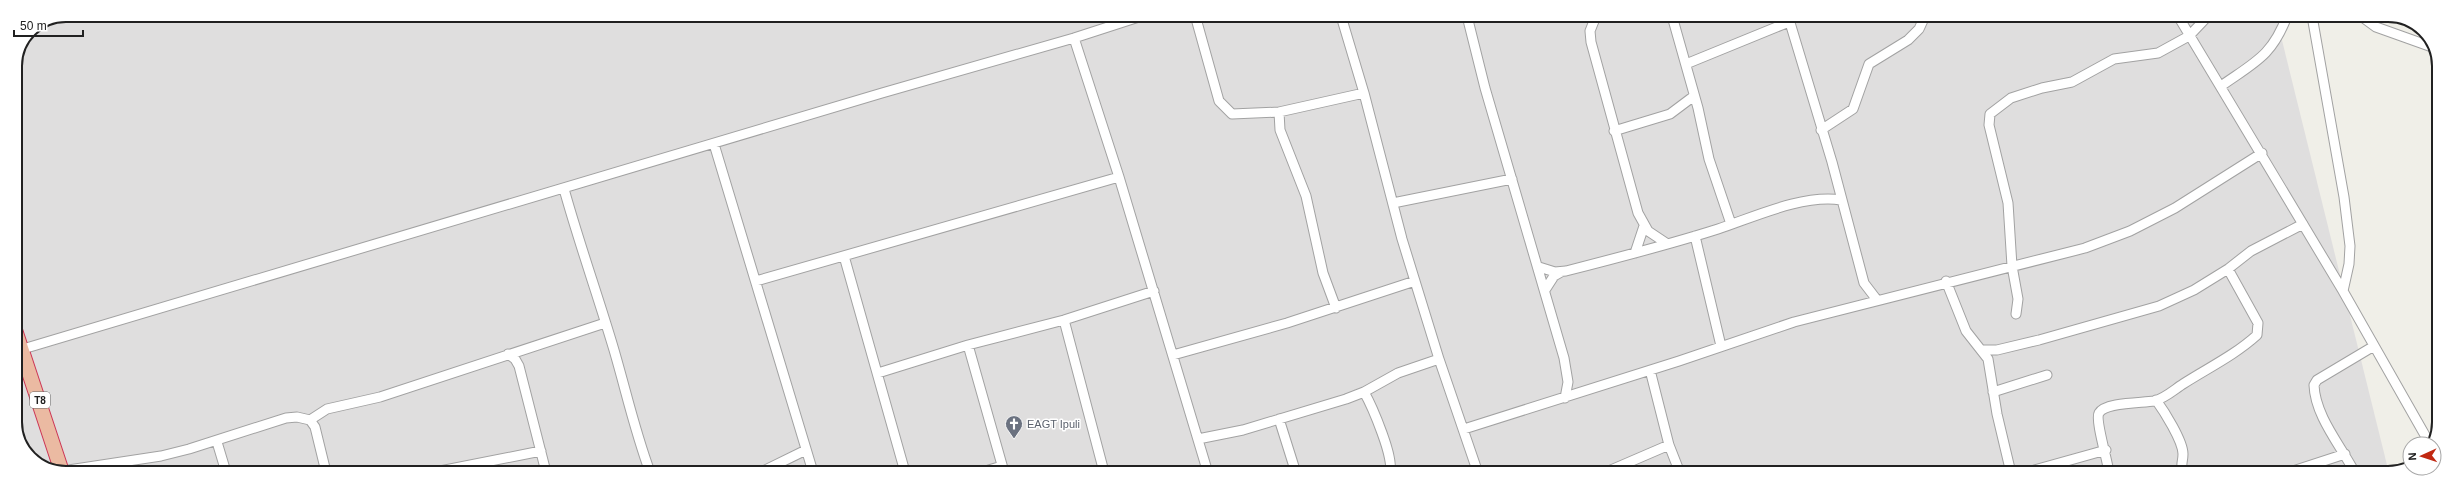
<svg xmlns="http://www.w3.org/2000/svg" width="2454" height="488" font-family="Arial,sans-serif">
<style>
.residential{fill:#dfdede}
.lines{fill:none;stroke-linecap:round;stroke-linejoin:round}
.minor-casing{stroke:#a2a2a2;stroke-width:11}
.trunk-casing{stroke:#cd3656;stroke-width:16}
.minor{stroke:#fff;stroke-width:9}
.trunk{stroke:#ebbaa2;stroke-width:14}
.labels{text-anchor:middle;stroke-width:3;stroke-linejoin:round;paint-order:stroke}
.shield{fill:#fff;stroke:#646464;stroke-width:1}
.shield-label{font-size:10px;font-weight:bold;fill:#212121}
.worship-label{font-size:11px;fill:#5b616d;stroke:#fff;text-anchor:start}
.rim{fill:none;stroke:#212121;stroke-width:2}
</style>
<rect width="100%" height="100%" fill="#f0efe8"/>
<path class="residential" d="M66 15 2276 16 2389 473 57 472 28 456 15 428V66L30 30Z"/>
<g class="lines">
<g class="minor-casing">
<path id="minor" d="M1195 15 1219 101 1232 114 1279 112 1364 93
M1341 16 1364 93 1402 239 1439 359 1478 473
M1467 16 1485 88 1564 358 1568 382 1565 398
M1596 16 1590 31 1591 42 1638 213 1648 231 1666 243
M1672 16 1698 108 1709 159 1731 224
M1788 16 1832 162 1864 283 1877 300
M2178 16 2343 291 2430 444
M2312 16 2344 197 2350 246 2349 264 2343 291
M2361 16 2376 27 2432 47
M1074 38 1119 177 1208 473
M1686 64 1789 22
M2221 86C2255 62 2272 56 2287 16
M1279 112 1280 130 1306 196 1323 273 1336 308
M1821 130 1853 109 1869 64 1908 40 1919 29 1925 16
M1614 131 1670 114 1694 96
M714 144 813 472
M564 189C579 243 598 296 614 350 626 391 635 432 650 472
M1393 203 1512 179
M1695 236 1721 346
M1635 253 1644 226
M844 256 905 472
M1539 267 1555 272 1566 271C1617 258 1668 245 1718 229 1754 217 1803 194 1841 200
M756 281 1119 177
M1946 281 1966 331 1988 359 1997 414 2011 473
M1545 290 1554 276 1561 272
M2016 314 2018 299 2012 266 2008 203 1989 125 1990 114 2011 98 2042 88 2072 82 2114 59 2158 53 2189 36 2208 16
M1064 320 1104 472
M968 345 1004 472
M23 349 882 93 1074 38 1145 15
M1981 350H1997L2039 340 2159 306 2194 290 2228 269 2251 251 2303 224
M508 354 515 359 519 366 546 472
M1173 355 1287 323 1415 281
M1650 370 1669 445 1680 473
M878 373 968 345 1064 320 1154 291
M1364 392C1371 404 1397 463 1389 473
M1993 392 2047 375
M2156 400C2164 411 2183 441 2183 454 2183 462 2180 465 2183 473
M1279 419 1296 473
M310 420 327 409 380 397 605 323
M1464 429 1679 361 1794 322 2085 248 2130 231 2175 208 2262 153
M1198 439 1243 430 1346 399 1364 392 1398 373 1439 359
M217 442 226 472
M62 471 161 456 189 449 286 418 297 417 310 420 315 427 326 472
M435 472 541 451
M761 472 806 450
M982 472 1002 466
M1604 473 1669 445
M2024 473 2106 450
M2109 473C2108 462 2095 420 2099 413 2105 402 2142 403 2154 401 2164 399 2175 389 2183 384 2208 368 2235 355 2257 335L2258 323 2228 269
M2287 473 2345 454
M2355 473C2341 446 2315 416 2314 385L2317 380 2374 346"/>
</g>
<g class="trunk-casing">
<path id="trunk" d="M15 330 62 472"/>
</g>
<use href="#minor" class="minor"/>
<use href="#trunk" class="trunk"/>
</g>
<defs>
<g id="church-pin" transform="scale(0.9)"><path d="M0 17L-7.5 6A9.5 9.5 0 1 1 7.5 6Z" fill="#6b7280" stroke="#fff"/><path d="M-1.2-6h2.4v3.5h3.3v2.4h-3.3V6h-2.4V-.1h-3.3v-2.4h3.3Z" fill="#fff"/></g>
</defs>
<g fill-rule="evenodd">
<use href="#church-pin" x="1014" y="424"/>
</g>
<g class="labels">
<rect class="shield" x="30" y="392" width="20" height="16" rx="3"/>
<g class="shield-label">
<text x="40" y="404">T8</text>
</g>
<g class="worship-label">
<text x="1027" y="428">EAGT Ipuli</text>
</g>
</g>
<path d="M0 0H2454V488H0ZM66 22H2388A44 44 0 0 1 2432 66V422A44 44 0 0 1 2388 466H66A44 44 0 0 1 22 422V66A44 44 0 0 1 66 22Z" fill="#fff" fill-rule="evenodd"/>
<path class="rim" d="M66 22H2388A44 44 0 0 1 2432 66V422A44 44 0 0 1 2388 466H66A44 44 0 0 1 22 422V66A44 44 0 0 1 66 22Z"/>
<g transform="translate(2422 456) rotate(267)"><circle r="19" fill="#ffffff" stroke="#a6a6a6"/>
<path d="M0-3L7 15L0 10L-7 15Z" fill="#c12811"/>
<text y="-6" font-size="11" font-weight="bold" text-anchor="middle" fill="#212121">N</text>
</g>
<path d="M14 30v6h69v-6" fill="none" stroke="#212121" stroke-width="2"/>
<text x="20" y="30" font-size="12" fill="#212121" stroke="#ffffff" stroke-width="3" paint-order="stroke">50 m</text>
</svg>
